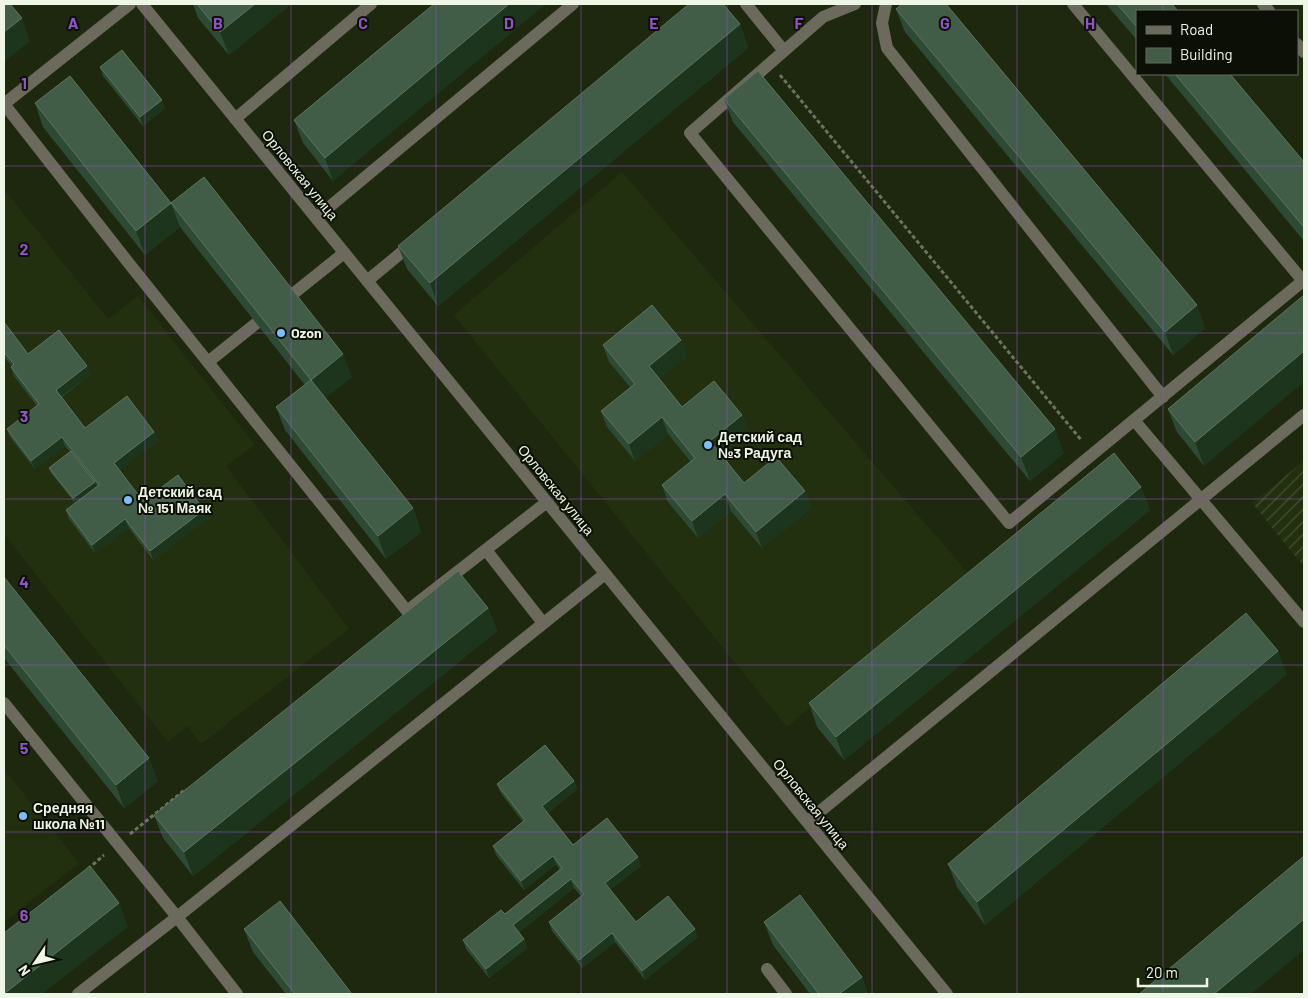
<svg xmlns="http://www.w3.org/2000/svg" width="1308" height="998" font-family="Barlow,sans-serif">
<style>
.built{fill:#23300f}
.industrial{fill:url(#industrial-furrows)}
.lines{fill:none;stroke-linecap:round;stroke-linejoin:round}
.path{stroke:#6b755e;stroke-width:3;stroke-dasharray:4 2.5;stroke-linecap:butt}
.minor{stroke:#6b6a5c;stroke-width:12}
.wall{fill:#2d4b34}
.shaded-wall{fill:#1e351d}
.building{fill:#415d47;stroke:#5c7560}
.grid{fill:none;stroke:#9254c7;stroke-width:1;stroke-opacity:0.55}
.poi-dot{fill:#7cbef9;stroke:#0b0f05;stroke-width:2}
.labels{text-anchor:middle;stroke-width:4;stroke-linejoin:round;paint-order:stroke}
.street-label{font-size:14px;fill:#eef6e5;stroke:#0b0f05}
.poi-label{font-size:14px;font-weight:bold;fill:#eef6e5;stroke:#0b0f05;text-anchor:start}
.grid-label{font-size:16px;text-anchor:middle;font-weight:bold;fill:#9254c7;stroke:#0b0f05;stroke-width:4;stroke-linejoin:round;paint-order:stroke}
</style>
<defs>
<pattern id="industrial-furrows" width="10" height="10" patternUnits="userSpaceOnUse" patternTransform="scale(1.25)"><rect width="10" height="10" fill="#23300f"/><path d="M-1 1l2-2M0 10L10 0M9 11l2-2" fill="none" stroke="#434f32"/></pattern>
</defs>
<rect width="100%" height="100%" fill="#1e280e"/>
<path class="built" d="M622 172 969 574 787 727 454 315Z
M7 193 108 319 138 296 255 445 226 466 349 629 201 744 187 726 168 742 4 534V196Z
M4 769 79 863 4 922Z"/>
<path class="industrial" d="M1304 461V567L1252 503Z"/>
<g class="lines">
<path class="path" d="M780 75 1082 441
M130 834 186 789
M88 869 104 855"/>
<path class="minor" d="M130 4 4 104 131 266 407 611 547 502
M142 4 947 994
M746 4 784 51
M855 4 823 17 690 133 1009 523 1134 420
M886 4 882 23 887 48 1163 397
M1073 4 1303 281
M1263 4 1269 11
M1297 44 1304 52
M235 119 371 4
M316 218 573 4
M1304 280 1134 420 1304 622
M367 281 413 243
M208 362 344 253
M486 550 543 623
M4 703 177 917 78 994
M807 822 1304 415
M767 969 786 994
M237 994 177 917 605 574"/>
</g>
<path class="wall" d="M193 4H291L229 55 198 18Z
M434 4 333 181 303 143 294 120Z
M1106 4H1172L1137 11V40Z
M896 9 1205 328 1173 355 905 32Z
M740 24 748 48 438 306 407 269 398 246Z
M100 67 165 108 143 126 103 76Z
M1165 74H1230L1304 162V241Z
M724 99 1064 453 1030 481 733 122Z
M35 103 171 203 180 227 145 255 43 127Z
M171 203 352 377 325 398 413 508 421 532 386 559 285 430 276 407 305 385 180 227Z
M1304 295 1204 466 1177 432 1168 409Z
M4 322 28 354 87 366 90 375 62 397 85 428 154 432 158 441 119 470 143 501 204 510 208 518 153 560 129 528 95 553 69 519 66 510 97 487V486L75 503 51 473 49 468 70 452 65 446 35 469 10 437 7 429 37 406 14 376 11 367 12 366 4 357Z
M681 340 687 356 659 379 682 407 742 415 748 431 721 454 744 483 805 491 811 508 762 548 731 511 698 538 668 502 662 485 691 462 668 434 635 461 607 427 601 411 630 387 609 362 603 345Z
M1141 487 1150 510 844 760 817 727 809 703Z
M4 577 158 781 124 808 4 658Z
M488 608 497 631 193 876 163 838 154 815Z
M1287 674 985 925 957 887 948 864Z
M574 781 577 789 548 813 573 845 641 866 610 890 636 922 698 937 645 980 615 942 582 968 552 931 549 922 581 896 574 888 519 932 524 939 527 948 489 978 466 949 463 940 505 914 560 870 556 864 524 890 496 855 493 846 523 822 500 792 497 784Z
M764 922 862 977 868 994H810L773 945Z
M244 929 352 994H286L253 952Z"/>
<path class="shaded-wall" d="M255 4H291L229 55 220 32Z
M509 4H546L333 181 325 158Z
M22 18 30 41 4 62V32Z
M740 24 748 48 438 306 430 283Z
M162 100 165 108 143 126 140 117Z
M171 203 180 227 145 255 136 231Z
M1197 305 1205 328 1173 355 1165 332Z
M681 340 687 356 655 383 649 366Z
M1304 351V382L1204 466 1195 442Z
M343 354 352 377 319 403 311 380Z
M87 366 90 375 59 398 56 390Z
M742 415 748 431 716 458 710 441Z
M662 417 668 434 635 461 629 444Z
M1055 429 1064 453 1030 481 1021 457Z
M154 432 158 441 117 472 114 463Z
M62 437 65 446 35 469 31 461Z
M95 482 97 486 75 503 73 498Z
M1141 487 1150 510 844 760 836 737Z
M805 491 811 508 762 548 756 532Z
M725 494 731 511 698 538 692 521Z
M413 508 421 532 386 559 378 536Z
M204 510 208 518 153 560 150 551Z
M125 519 129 528 95 553 92 545Z
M488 608 497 631 193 876 184 852Z
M1278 651 1287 674 985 925 977 902Z
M149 758 158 781 124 808 116 785Z
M574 781 577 789 545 815 542 806Z
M553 856 556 864 524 890 521 881Z
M638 857 641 866 608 892 605 883Z
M571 879 574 888 516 934 513 925Z
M119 903 128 927 42 994H4Z
M1304 919V950L1251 994H1214Z
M695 929 698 937 645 980 642 971Z
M612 933 615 942 582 968 579 960Z
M524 939 527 948 489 978 486 969Z
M862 977 868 994H839Z"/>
<path class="building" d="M4 4H10L22 18 4 32Z
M197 4H255L220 32Z
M434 4H509L325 158 294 120Z
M689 4H723L740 24 430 283 398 246Z
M902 4H946L1197 305 1165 332 896 9Z
M1117 4H1172L1178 11H1137V27Z
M122 50 162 100 140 117 100 67Z
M758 71 1055 429 1021 457 724 99Z
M1175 74H1230L1304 162V225L1303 226Z
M70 76 171 203 136 231 35 103Z
M204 177 343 354 311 380 171 203Z
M1304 295V351L1195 442 1168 409Z
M652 305 681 340 649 366 682 407 714 381 742 415 710 441 744 483 776 457 805 491 756 532 725 494 692 521 662 485 695 458 662 417 629 444 601 411 635 384 603 345Z
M4 322 28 354 59 330 87 366 56 390 85 428 127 396 154 432 114 463 143 501 178 475 204 510 150 551 125 519 92 545 66 510 99 485 93 477 62 437 31 461 7 429 39 404 11 367 14 364 4 352Z
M311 380 413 508 378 536 276 407Z
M71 451 95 482 73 498 49 468Z
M1114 453 1141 487 836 737 809 703Z
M458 571 488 608 184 852 154 815Z
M4 577 149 758 116 785 4 645Z
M1246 613 1278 651 977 902 948 864Z
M545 745 574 781 542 806 573 845 607 818 638 857 605 883 636 922 668 896 695 929 642 971 612 933 579 960 549 922 584 894 571 879 513 925 524 939 486 969 463 940 501 910 505 914 562 868 553 856 521 881 493 846 525 820 497 784Z
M1304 856V919L1214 994H1139Z
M90 866 119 903 4 994V933Z
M800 895 862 977 839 994H819L764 922Z
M280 901 352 994H295L244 929Z"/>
<path class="grid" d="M145 4V994M291 4V994M436 4V994M581 4V994M727 4V994M872 4V994M1017 4V994M1163 4V11M1163 74V994M4 166H1304M4 333H1304M4 499H1304M4 665H1304M4 832H1304"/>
<g class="poi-dot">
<circle cx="281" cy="333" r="5"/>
<circle cx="708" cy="445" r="5"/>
<circle cx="128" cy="500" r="5"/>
<circle cx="23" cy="816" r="5"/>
</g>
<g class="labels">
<g class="street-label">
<text transform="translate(300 175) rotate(51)" y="5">Орловская улица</text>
<text transform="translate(556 490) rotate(51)" y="5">Орловская улица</text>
<text transform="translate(811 804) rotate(51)" y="5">Орловская улица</text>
</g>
<g class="poi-label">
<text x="291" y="338">Ozon</text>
<text x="718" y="442">Детский сад<tspan x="718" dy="16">№3 Радуга</tspan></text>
<text x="138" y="497">Детский сад<tspan x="138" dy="16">№ 151 Маяк</tspan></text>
<text x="33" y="813">Средняя<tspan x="33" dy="16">школа №11</tspan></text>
</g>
</g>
<g class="grid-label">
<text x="73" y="29">A</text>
<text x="218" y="29">B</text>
<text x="363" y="29">C</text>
<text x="509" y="29">D</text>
<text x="654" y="29">E</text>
<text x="799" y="29">F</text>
<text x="945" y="29">G</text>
<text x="1090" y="29">H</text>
<text x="24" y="89">1</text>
<text x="24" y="255">2</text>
<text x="24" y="422">3</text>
<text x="24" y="588">4</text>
<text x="24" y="754">5</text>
<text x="24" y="921">6</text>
</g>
<rect width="1308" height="998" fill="none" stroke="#eef6e5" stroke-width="10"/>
<rect x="1136" y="10" width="162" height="65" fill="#0b0f05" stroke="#666b5f"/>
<rect x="1146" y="26" width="25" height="8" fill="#6b6a5c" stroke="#666b5f"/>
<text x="1180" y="35" font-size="15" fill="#eef6e5">Road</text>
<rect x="1146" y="48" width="25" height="15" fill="#415d47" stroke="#666b5f"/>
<text x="1180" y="60" font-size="15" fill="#eef6e5">Building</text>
<g transform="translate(35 963) rotate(235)" stroke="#0b0f05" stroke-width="4" paint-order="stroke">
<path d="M0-4L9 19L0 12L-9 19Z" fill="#eef6e5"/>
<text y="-8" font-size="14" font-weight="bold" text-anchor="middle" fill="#eef6e5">N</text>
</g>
<path d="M1138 978v8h69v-8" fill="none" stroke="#eef6e5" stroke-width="2.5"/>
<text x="1146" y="978" font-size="15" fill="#eef6e5" stroke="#0b0f05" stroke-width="4" paint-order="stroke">20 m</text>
</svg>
